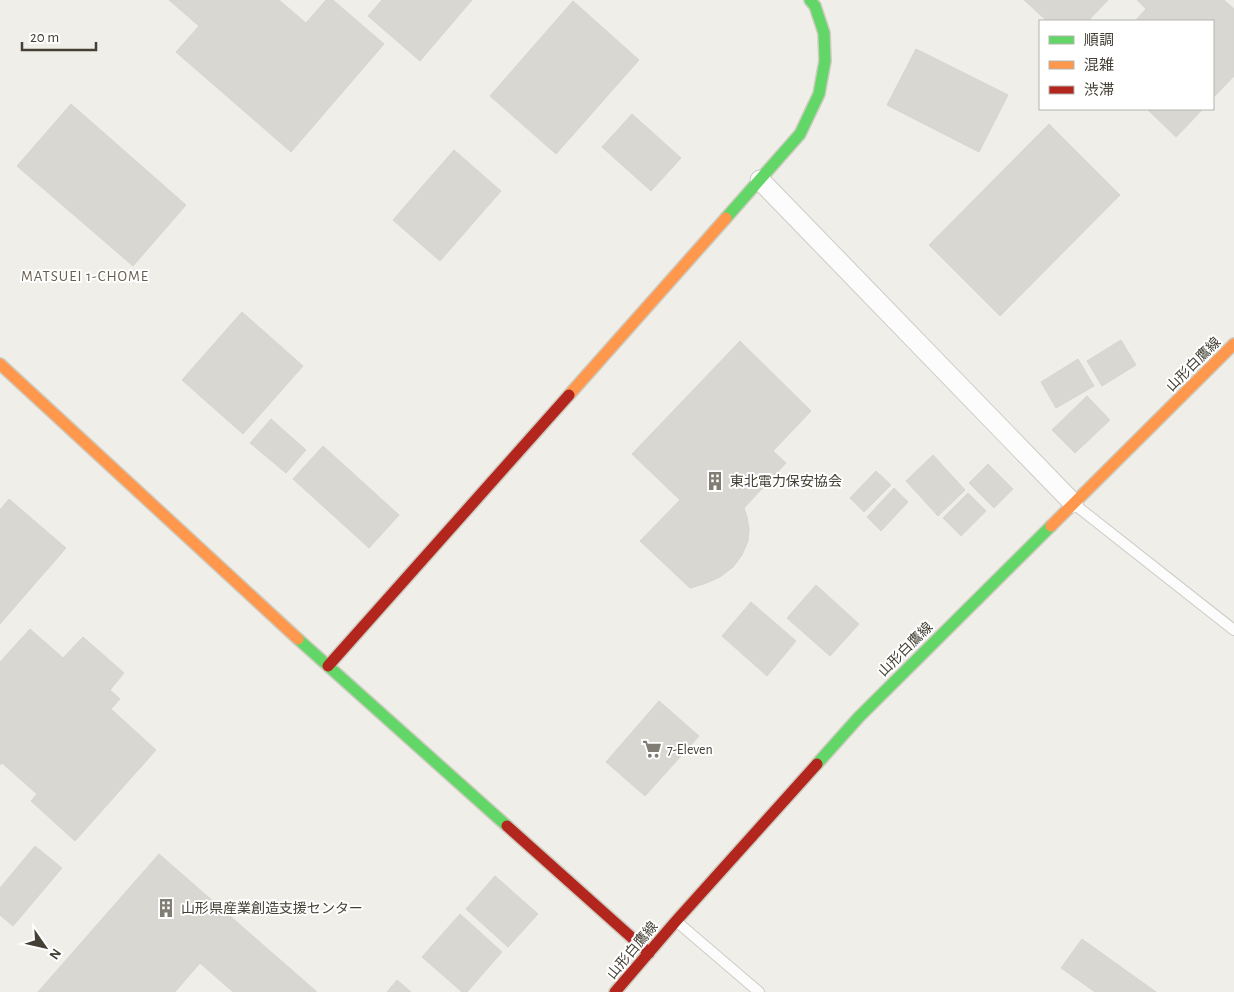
<svg xmlns="http://www.w3.org/2000/svg" width="1234" height="992" font-family="'Alegreya Sans','Noto Sans JP',sans-serif">
<style>
.building{fill:#d8d7d1;stroke:#d7d5ce}
.lines{fill:none;stroke-linecap:round;stroke-linejoin:round}
.lane-casing{stroke:#cdcbc6;stroke-width:12}
.street-casing{stroke:#cdcbc6;stroke-width:21}
.fast-casing{stroke:#cecbc0;stroke-width:14}
.slow-casing{stroke:#cecbc0;stroke-width:14}
.jam-casing{stroke:#cecbc0;stroke-width:14}
.lane{stroke:#fdfcfc;stroke-width:10}
.street{stroke:#fdfcfc;stroke-width:19}
.fast{stroke:#63d668;stroke-width:11}
.slow{stroke:#ff974d;stroke-width:11}
.jam{stroke:#b3261e;stroke-width:11}
.labels{text-anchor:middle;stroke-width:4;stroke-linejoin:round;paint-order:stroke}
.street-label{font-size:14px;fill:#444035;stroke:#fff}
.poi-label{font-size:14px;fill:#444035;stroke:#fff;text-anchor:start}
.neighbourhood-label{font-size:15px;letter-spacing:1px;fill:#665f4d;stroke:#fff}
</style>
<rect width="100%" height="100%" fill="#efeee8"/>
<path class="building" d="M169 0H279L306 23 326 0H333L384 44 291 152 176 52 199 26Z
M382 0H472L420 61 368 16Z
M1024 0H1108L1088 21H1047Z
M1137 0H1224L1234 9V76L1213 98V21H1135L1146 9Z
M573 1 639 60 556 154 490 96Z
M916 49 1008 95 979 152 887 105Z
M71 104 186 205 133 266 17 166Z
M1147 109H1203L1176 137Z
M632 114 681 158 651 191 602 147Z
M1049 124 1120 195 1000 316 929 245Z
M454 150 501 191 440 261 393 220Z
M242 312 303 366 243 434 182 380Z
M1121 340 1136 365 1102 386 1087 361Z
M740 341 811 411 773 451 786 463 744 508 747 517 749 529 748 541 742 555 733 567 720 577 704 584 690 588 640 541 680 500 632 454Z
M1078 359 1094 386 1056 408 1041 382Z
M1087 396 1110 420 1075 453 1052 430Z
M271 419 306 450 286 473 250 443Z
M323 446 399 515 369 548 293 479Z
M933 455 965 490 938 516 906 481Z
M988 464 1013 489 994 508 969 483Z
M876 471 891 485 864 512 850 498Z
M894 488 908 502 881 531 867 517Z
M968 493 986 511 961 536 943 518Z
M9 499 66 548 0 624V510Z
M816 585 859 624 830 656 787 618Z
M751 602 796 641 767 676 722 636Z
M30 629 63 658 83 637 124 673 110 690 120 699 111 709 156 750 75 841 31 801 37 794 2 763 0 765V662Z
M659 701 699 736 645 796 606 762Z
M35 846 62 868 13 926 0 915V888Z
M159 854 317 992H233L200 963 175 992H38Z
M495 876 538 914 508 947 466 909Z
M460 914 502 952 467 992H462L422 957Z
M1082 939 1156 992H1095L1061 968Z
M397 980 411 992H387Z"/>
<g class="lines">
<g class="lane-casing">
<path id="lane" d="M1074 504 1234 630
M676 921 759 992"/>
</g>
<g class="street-casing">
<path id="street" d="M760 180 1073 503"/>
</g>
<g class="fast-casing">
<path id="fast" d="M726 218 800 134 819 94 825 61 824 33 815 6 810 0
M298 639 507 826
M817 764 859 717 1051 526"/>
</g>
<g class="slow-casing">
<path id="slow" d="M0 364 298 639
M569 395 726 218
M1051 526 1234 344"/>
</g>
<g class="jam-casing">
<path id="jam" d="M328 666 569 395
M507 826 649 953
M615 992 676 921 817 764"/>
</g>
<use href="#lane" class="lane"/>
<use href="#street" class="street"/>
<use href="#fast" class="fast"/>
<use href="#slow" class="slow"/>
<use href="#jam" class="jam"/>
</g>
<defs>
<g id="building-bare" transform="scale(1.5)"><path d="M-4-6H4V6H1V3H-1V6H-4ZM-2.5-4.3h1.7v1.8h-1.7ZM.8-4.3h1.7v1.8H.8ZM-2.5-1h1.7V.8h-1.7ZM.8-1h1.7V.8H.8Z" fill="#807d74" stroke="#fff" stroke-width="2.5" paint-order="stroke"/></g>
<g id="supermarket-bare" transform="scale(1.5)"><path d="M-6-5.5h2.5l.6 2H6L4.5 2H-2.5L-4.4-4H-6ZM-1.5 3.2a1.3 1.3 0 1 0 .1 0ZM3 3.2a1.3 1.3 0 1 0 .1 0Z" fill="#807d74" stroke="#fff" stroke-width="2.5" paint-order="stroke"/></g>
</defs>
<g fill-rule="evenodd">
<use href="#building-bare" x="715" y="481"/>
<use href="#supermarket-bare" x="652" y="749"/>
<use href="#building-bare" x="166" y="908"/>
</g>
<g class="labels">
<g class="street-label">
<text transform="translate(1193 364) rotate(-45)" y="5">山形白鷹線</text>
<text transform="translate(905 649) rotate(-45)" y="5">山形白鷹線</text>
<text transform="translate(632 950) rotate(-50)" y="5">山形白鷹線</text>
</g>
<g class="poi-label">
<text x="730" y="486">東北電力保安協会</text>
<text x="667" y="754">7-Eleven</text>
<text x="181" y="913">山形県産業創造支援センター</text>
</g>
<g class="neighbourhood-label">
<text x="85" y="281">MATSUEI 1-CHOME</text>
</g>
</g>
<rect x="1039" y="20" width="175" height="90" fill="#ffffff" stroke="#b4b3ae"/>
<rect x="1049" y="36" width="25" height="8" fill="#63d668" stroke="#b4b3ae"/>
<text x="1084" y="45" font-size="15" fill="#444035">順調</text>
<rect x="1049" y="61" width="25" height="8" fill="#ff974d" stroke="#b4b3ae"/>
<text x="1084" y="70" font-size="15" fill="#444035">混雑</text>
<rect x="1049" y="86" width="25" height="8" fill="#b3261e" stroke="#b4b3ae"/>
<text x="1084" y="95" font-size="15" fill="#444035">渋滞</text>
<g transform="translate(45 947) rotate(124)" stroke="#ffffff" stroke-width="4" paint-order="stroke">
<path d="M0-4L9 19L0 12L-9 19Z" fill="#444035"/>
<text y="-8" font-size="14" font-weight="bold" text-anchor="middle" fill="#444035">N</text>
</g>
<path d="M22 42v8h74v-8" fill="none" stroke="#444035" stroke-width="2.5"/>
<text x="30" y="42" font-size="15" fill="#444035" stroke="#ffffff" stroke-width="4" paint-order="stroke">20 m</text>
</svg>
